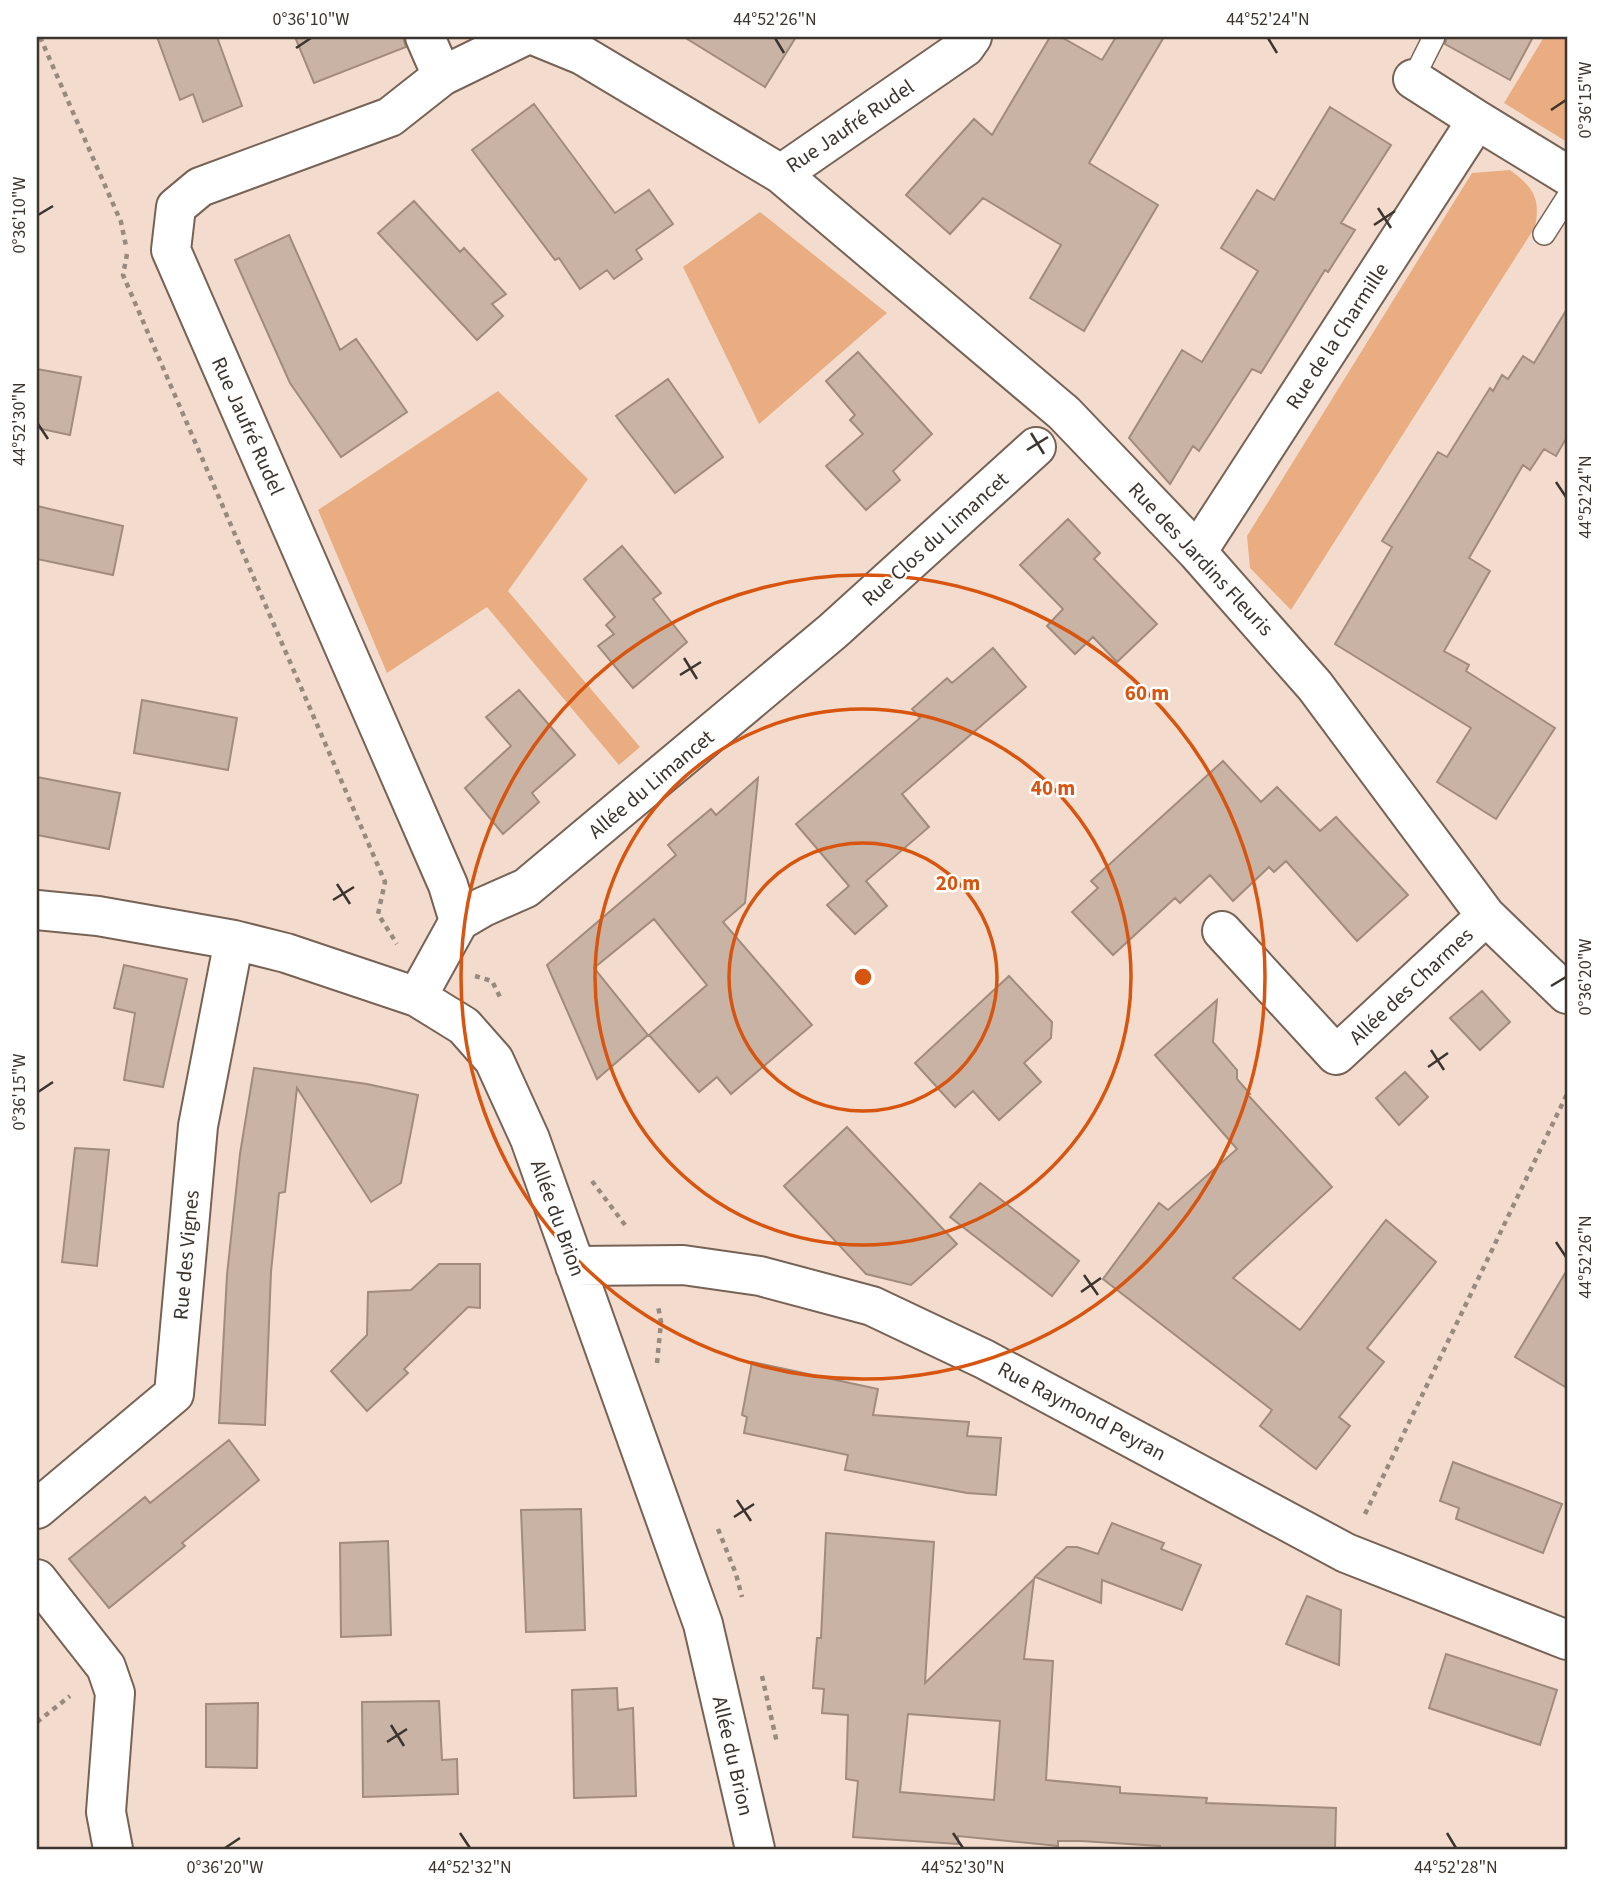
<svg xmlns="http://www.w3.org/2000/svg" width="1604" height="1886" font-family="'Source Sans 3',sans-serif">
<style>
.green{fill:#eaad82}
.building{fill:#c9b3a5;stroke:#a08b7d;stroke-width:2;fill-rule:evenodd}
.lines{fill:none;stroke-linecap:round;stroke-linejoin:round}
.service-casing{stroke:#766356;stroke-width:24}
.minor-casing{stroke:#766356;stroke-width:42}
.path{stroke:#99897f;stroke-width:4.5;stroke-dasharray:5 5;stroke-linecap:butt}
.service{stroke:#fff;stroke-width:21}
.minor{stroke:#fff;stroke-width:38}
.ticks{fill:none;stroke:#3c342e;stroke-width:2.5}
.ring{fill:none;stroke:#d7550f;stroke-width:3.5}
.labels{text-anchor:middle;stroke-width:5;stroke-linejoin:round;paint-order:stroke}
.street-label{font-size:21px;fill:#3c342e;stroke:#fff}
.centre{fill:#d7550f;stroke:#fff;stroke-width:3.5}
.ring-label{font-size:21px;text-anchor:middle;font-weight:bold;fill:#d7550f;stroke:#fff;stroke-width:5;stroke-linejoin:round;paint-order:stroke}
.neatline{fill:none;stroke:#3c342e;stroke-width:2.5}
.ticks-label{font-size:18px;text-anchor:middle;fill:#3c342e}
</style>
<rect width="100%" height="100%" fill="#f3dccd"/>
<path class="green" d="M1544 37H1567V142L1504 103Z
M1510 170C1533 187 1541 198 1535 227L1291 610 1250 568 1247 536 1472 173Z
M760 212 887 313 759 424 683 267Z
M498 391 588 479 508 591 640 747 619 765 487 607 387 673 318 510Z"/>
<path class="building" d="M157 37H217L242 106 203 122 193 94 180 100Z
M295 37H403L406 47 314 83Z
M684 37H796L765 87Z
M1050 37H1061L1102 60 1116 37H1164L1089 163 1158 205 1084 331 1030 298 1061 245 983 198 950 234 906 195 974 119 992 135Z
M1447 37H1533L1510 80 1445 44Z
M534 104 615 213 649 190 673 224 636 250 642 259 614 279 607 270 580 289 559 258 555 260 472 150Z
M1330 107 1391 145 1341 223 1355 230 1328 272 1325 270 1261 373 1252 369 1199 451 1193 446 1170 484 1129 438 1182 350 1202 362 1258 271 1221 248 1257 190 1274 200Z
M414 201 460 252 464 248 506 294 492 304 503 316 477 340 378 233Z
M289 235 340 350 356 339 407 412 341 457 290 383 235 260Z
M1567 309V437L1556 456 1544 449 1530 470 1523 465 1469 558 1490 571 1444 651 1469 665 1466 671 1555 728 1496 819 1437 782 1471 728 1335 644 1392 547 1382 541 1438 452 1447 457 1490 388 1493 391 1502 375 1508 379 1523 356 1534 363Z
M858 352 932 434 893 471 900 480 866 510 826 466 863 434 850 420 855 415 826 381Z
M37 369 81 377 70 435 37 428Z
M668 379 723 457 675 493 616 416Z
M37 506 123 526 113 575 37 559Z
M1068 519 1100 553 1094 559 1157 624 1117 662 1093 637 1075 654 1047 626 1063 609 1020 565Z
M622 546 661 593 653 599 687 642 633 688 598 646 614 634 606 625 615 617 584 579Z
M993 648 1026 687 902 794 929 827 866 881 887 906 855 934 827 905 849 886 796 824 920 718 912 709 947 678 952 683Z
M519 690 575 755 532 793 539 802 503 834 465 788 511 746 486 717Z
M142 700 237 718 228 770 134 753Z
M1223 761 1261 802 1277 787 1320 831 1336 817 1408 895 1357 941 1286 861 1274 872 1269 867 1233 901 1210 875 1180 903 1175 898 1113 955 1072 912 1098 888 1091 881Z
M37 777 120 793 109 849 37 835Z
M758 778 745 903 723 922 812 1025 731 1094 717 1077 699 1092 649 1035 707 985 654 919 594 968 648 1035 597 1079 547 965 676 855 668 845 711 809 716 815Z
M124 965 187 979 163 1087 124 1080 135 1013 114 1008Z
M1009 976 1052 1022 1051 1038 1024 1063 1041 1082 999 1120 973 1091 955 1107 915 1063Z
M1482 991 1510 1022 1480 1050 1450 1018Z
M1217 1000 1213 1042 1237 1070V1079L1250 1094 1248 1095 1332 1187 1233 1278 1300 1330 1386 1220 1436 1262 1367 1348 1384 1362 1339 1417 1350 1426 1316 1469 1260 1426 1272 1410 1103 1279 1159 1203 1168 1210 1237 1149 1155 1055Z
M254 1068 367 1084 418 1095 401 1183 371 1202 297 1088 285 1192 279 1193 271 1272 265 1425 219 1423 227 1275 240 1154Z
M1405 1072 1428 1097 1399 1125 1376 1098Z
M847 1127 957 1244 911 1285 866 1274 784 1186Z
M75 1148 109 1150 97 1266 62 1262Z
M980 1183 1079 1261 1052 1296 950 1217Z
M439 1264H480V1308L468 1307 404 1369 408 1373 367 1411 331 1371 367 1335 368 1292 411 1290Z
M1567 1270V1388L1515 1357Z
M752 1362 878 1389 873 1415 969 1422 967 1436 1001 1438 996 1495 967 1493 845 1470 848 1455 744 1433 747 1417 742 1415Z
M229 1440 259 1480 182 1543 185 1546 109 1608 69 1559 145 1497 150 1503Z
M1453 1462 1562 1504 1543 1553 1456 1519 1459 1508 1440 1501Z
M581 1509 585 1630 526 1632 521 1510Z
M1112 1523 1164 1543 1161 1549 1201 1565 1182 1610 1102 1580 1101 1603 1035 1577 1067 1547H1077L1098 1554Z
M826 1533 934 1542 925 1683 1034 1579 1024 1659 1053 1661 1046 1780 1120 1787V1793L1207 1798 1206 1803 1336 1808 1335 1849H1160V1846L1081 1841H1058V1846L958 1836V1844L853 1837 858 1781 846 1779 848 1715 822 1713 824 1689 813 1688 817 1638H821ZM908 1714 1000 1721 994 1800 900 1792Z
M388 1541 391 1635 341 1637 340 1543Z
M1307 1596 1341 1610 1339 1665 1286 1644Z
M1446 1654 1557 1690 1540 1745 1429 1708Z
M617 1688 618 1710 633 1708 636 1796 574 1798 572 1690Z
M439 1701 442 1760 457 1759 458 1794 363 1797 362 1702Z
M258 1703 257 1768 206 1767V1704Z"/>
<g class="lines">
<g class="service-casing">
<path id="service" d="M1413 79 1434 37
M1544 234 1567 198"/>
</g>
<g class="minor-casing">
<path id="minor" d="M425 37 442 76
M538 37 582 55 781 174 965 47 972 37
M1413 79 1477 120
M781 174 1064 413 1197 552 1315 686 1486 916 1567 994
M1197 552 1477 120 1567 175
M37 910 98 916 234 940 286 953 417 997 464 1026 494 1060 530 1139 703 1624 755 1849
M459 921 483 907 526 888 833 631 1036 447
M1222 931 1336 1055 1486 916
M417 997 459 921 448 885 171 250 176 207 200 187 390 117 442 76 522 37
M575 1266 683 1265 760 1276 872 1306 984 1359 1346 1553 1567 1640
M37 1509 174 1394 198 1126 234 940
M37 1579 106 1667 115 1693 106 1812 113 1849"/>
</g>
<path class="path" d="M40 37 121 222 126 246
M127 254 123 275 385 882 378 914 397 944
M475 976 492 981 502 1001
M592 1181 625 1225
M657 1363 661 1322 658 1306
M1365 1514 1567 1094
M718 1529 736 1574 742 1597
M762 1676 777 1743
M37 1722 70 1696"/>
<use href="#service" class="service"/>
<use href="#minor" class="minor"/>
</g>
<path class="ticks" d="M775 38 784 53M1268 38 1277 53M296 48 311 38M1551 110 1566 100M1378 208 1391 228M38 215 53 206M1374 225 1395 211M38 424 48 439M1031 433 1044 454M1027 450 1048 437M1556 482 1566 497M684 658 697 679M680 675 701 662M337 884 350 904M333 900 354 887M1551 986 1566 977M1431 1050 1444 1070M1428 1067 1448 1053M38 1092 53 1082M1556 1242 1566 1257M1084 1275 1098 1295M1081 1292 1101 1278M737 1500 751 1521M734 1517 754 1504M391 1725 404 1746M387 1742 407 1729M460 1833 470 1848M953 1833 963 1848M1447 1833 1456 1848M225 1848 240 1838"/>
<g class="ring">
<circle cx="863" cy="977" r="134"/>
<circle cx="863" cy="977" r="268"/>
<circle cx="863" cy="977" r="402"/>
</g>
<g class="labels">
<g class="street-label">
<text transform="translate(850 126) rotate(-34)" y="7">Rue Jaufré Rudel</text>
<text transform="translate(1337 336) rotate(-57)" y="7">Rue de la Charmille</text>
<text transform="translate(248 426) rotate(66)" y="7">Rue Jaufré Rudel</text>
<text transform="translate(935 539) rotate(-42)" y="7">Rue Clos du Limancet</text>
<text transform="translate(1201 559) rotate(47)" y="7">Rue des Jardins Fleuris</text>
<text transform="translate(651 784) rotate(-40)" y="7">Allée du Limancet</text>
<text transform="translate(1411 986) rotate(-43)" y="7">Allée des Charmes</text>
<text transform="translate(558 1218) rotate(70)" y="7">Allée du Brion</text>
<text transform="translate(186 1255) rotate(-85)" y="7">Rue des Vignes</text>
<text transform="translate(1082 1411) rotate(28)" y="7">Rue Raymond Peyran</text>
<text transform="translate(733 1756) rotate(77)" y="7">Allée du Brion</text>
</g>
</g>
<circle cx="863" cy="977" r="10" class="centre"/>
<g class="ring-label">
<text x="1147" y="700">60 m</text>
<text x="1053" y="795">40 m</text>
<text x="958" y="890">20 m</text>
</g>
<rect width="1604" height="1886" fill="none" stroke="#ffffff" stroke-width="77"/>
<rect x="38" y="38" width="1528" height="1810" class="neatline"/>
<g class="ticks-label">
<text x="311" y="25">0°36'10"W</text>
<text x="775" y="25">44°52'26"N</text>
<text x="1268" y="25">44°52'24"N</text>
<text transform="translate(1585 100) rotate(-90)" y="6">0°36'15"W</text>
<text transform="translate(19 215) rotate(-90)" y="6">0°36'10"W</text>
<text transform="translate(19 424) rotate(-90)" y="6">44°52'30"N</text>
<text transform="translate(1585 497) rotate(-90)" y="6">44°52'24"N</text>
<text transform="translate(1585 977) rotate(-90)" y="6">0°36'20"W</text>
<text transform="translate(19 1092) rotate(-90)" y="6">0°36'15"W</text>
<text transform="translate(1585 1257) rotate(-90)" y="6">44°52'26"N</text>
<text x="225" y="1873">0°36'20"W</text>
<text x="470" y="1873">44°52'32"N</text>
<text x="963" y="1873">44°52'30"N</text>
<text x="1456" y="1873">44°52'28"N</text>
</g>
</svg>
